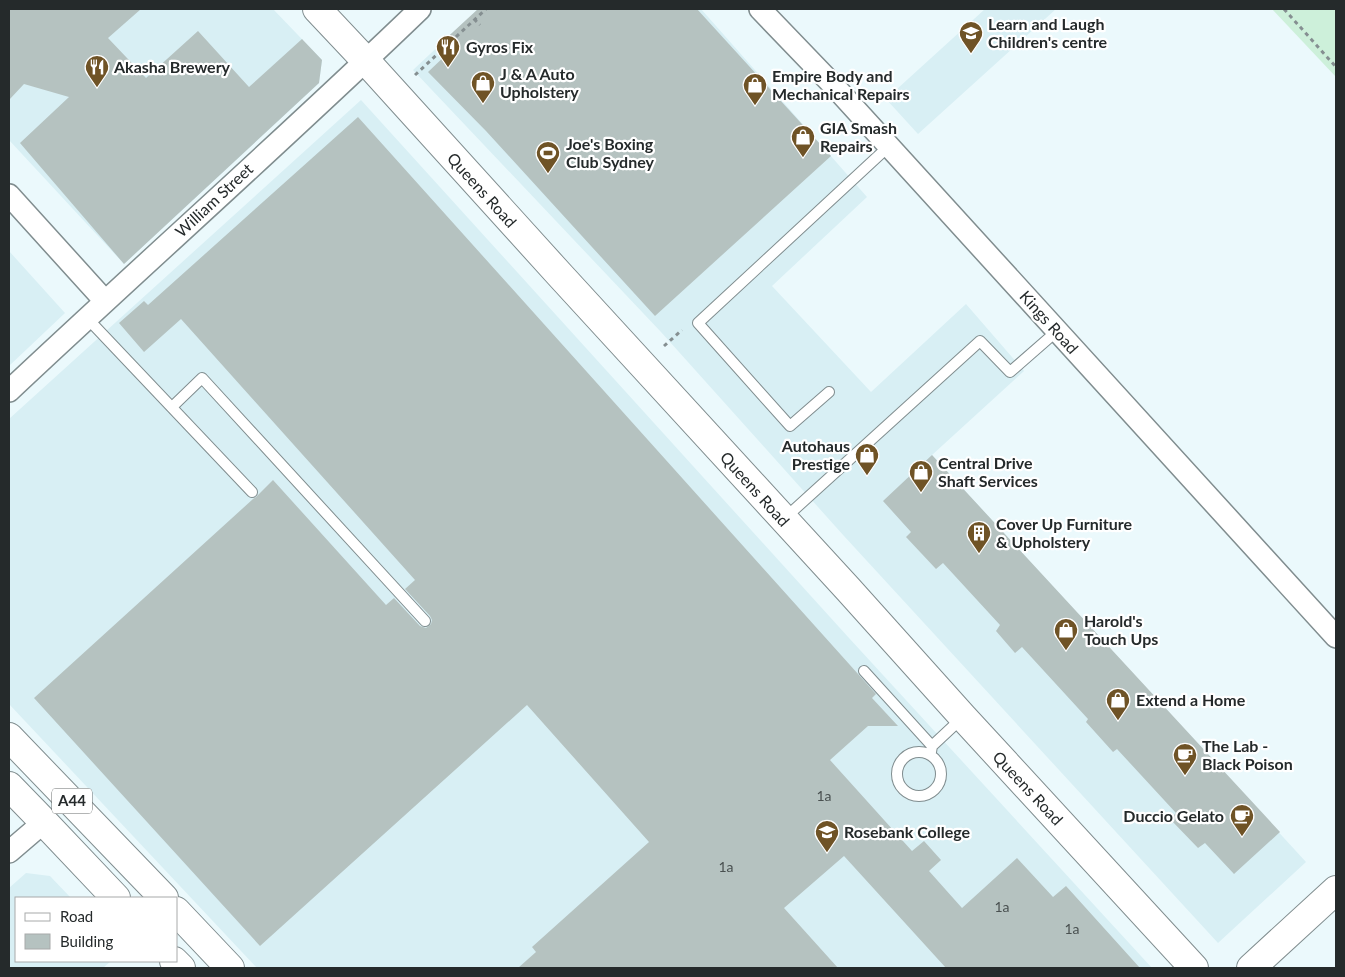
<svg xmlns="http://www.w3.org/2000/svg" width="1345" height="977" font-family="Lato,sans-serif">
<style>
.built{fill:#d8eff4}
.green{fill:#cdf0da}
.building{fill:#b5c2c0}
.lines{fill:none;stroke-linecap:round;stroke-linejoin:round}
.service-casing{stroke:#808d8f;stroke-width:12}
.minor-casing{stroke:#808d8f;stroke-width:24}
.secondary-casing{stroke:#808d8f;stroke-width:30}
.primary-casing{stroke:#808d8f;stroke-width:30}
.trunk-casing{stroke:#808d8f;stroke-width:30}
.path{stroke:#858f91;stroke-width:3;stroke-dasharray:4 4;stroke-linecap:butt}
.service{stroke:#fff;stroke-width:10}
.minor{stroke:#fff;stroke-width:21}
.secondary{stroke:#fff;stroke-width:28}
.primary{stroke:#fff;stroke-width:28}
.trunk{stroke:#fff;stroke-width:28}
.labels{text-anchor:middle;stroke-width:4.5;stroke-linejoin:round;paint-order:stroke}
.number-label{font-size:14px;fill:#495050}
.shield{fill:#fff;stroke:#666a6b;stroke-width:1}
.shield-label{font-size:15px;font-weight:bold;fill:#252a2b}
.poi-label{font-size:16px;font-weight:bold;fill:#252a2b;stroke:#fff;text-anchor:start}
.street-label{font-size:16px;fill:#252a2b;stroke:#fff}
</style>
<rect width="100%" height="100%" fill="#ebf9fc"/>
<path class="built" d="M9 9H273L322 60 319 83 124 264 9 140Z
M478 9H701L867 197 772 286 871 392 966 304 1024 371 932 455 1306 862 1218 943 844 536 661 332 413 70Z
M985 9H1056L918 134 886 99Z
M361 100 849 638 1152 968H257L9 704V419Z
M9 251 65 313 9 366Z
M26 873 50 876 71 898H16V961H111L103 968H9V888Z"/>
<path class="green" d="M1272 9H1336V77Z"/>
<path class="building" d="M9 9H141L108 38 146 78 198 31 249 87 302 39 322 60 319 83 124 264 20 143 69 97 24 84 9 100Z
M478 9H697L831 156 655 316 486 131 428 72 448 53 440 44Z
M358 117 876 694 872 698 898 726H868L830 760 912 851 924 841 941 860 929 871 962 908 1017 858 1053 897 1066 886 1140 968H946L844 856 784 908 838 968H518L536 952 532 947 649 842 527 705 260 946 34 698 253 499 256 497 273 480 386 605 394 598 420 626 426 628 431 624 432 620 430 616 405 589 415 580 181 319 144 352 119 323 144 301 148 305Z
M932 455 1280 832 1234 874 1205 843 1198 848 1170 819 1176 813 1117 749 1113 752 1086 722 1088 719 1022 647 1015 653 996 631 1000 625 943 563 936 569 906 537 911 532 883 501Z"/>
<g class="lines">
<g class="service-casing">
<path id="service" d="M87 318 252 492
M829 392 790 426 698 323 889 146
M172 407 202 378 425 621
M785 518 980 341 1010 372 1057 331
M864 671 932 746
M931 752 932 746 962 718
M897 774a22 22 0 1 1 44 0a22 22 0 1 1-44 0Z"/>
</g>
<g class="minor-casing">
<path id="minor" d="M760 9 835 87 1336 637
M9 195 105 301
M9 391C145 263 285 139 420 9
M9 852 44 822"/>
</g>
<g class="secondary-casing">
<path id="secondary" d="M1251 968 1336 890"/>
</g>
<g class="primary-casing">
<path id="primary" d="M317 9 366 61 559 274 848 589 963 717 1194 968"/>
</g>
<g class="trunk-casing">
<path id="trunk" d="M9 737 164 898
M9 786 44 822 116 898
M176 911 230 968
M174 961 181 968"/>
</g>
<path class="path" d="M1284 9 1336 67
M474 19 480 25
M415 75 486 9
M664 346 682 330"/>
<use href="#service" class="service"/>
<use href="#minor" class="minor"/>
<use href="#secondary" class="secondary"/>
<use href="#primary" class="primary"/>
<use href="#trunk" class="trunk"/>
</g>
<defs>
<g id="school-pin" transform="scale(1.25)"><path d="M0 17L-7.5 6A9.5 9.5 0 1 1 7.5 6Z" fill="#6f5326" stroke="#fff"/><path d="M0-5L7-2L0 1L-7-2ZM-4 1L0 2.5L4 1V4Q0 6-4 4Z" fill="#fff"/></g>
<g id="restaurant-pin" transform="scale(1.25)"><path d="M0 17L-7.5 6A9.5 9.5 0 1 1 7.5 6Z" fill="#6f5326" stroke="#fff"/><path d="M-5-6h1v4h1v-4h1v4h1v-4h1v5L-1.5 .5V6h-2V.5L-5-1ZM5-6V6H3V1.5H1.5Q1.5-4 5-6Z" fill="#fff"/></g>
<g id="shop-pin" transform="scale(1.25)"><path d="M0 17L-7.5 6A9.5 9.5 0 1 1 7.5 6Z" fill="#6f5326" stroke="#fff"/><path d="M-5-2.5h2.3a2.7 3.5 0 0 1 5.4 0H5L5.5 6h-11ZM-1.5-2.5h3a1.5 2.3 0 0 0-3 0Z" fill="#fff"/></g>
<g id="stadium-pin" transform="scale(1.25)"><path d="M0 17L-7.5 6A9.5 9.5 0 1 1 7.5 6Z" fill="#6f5326" stroke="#fff"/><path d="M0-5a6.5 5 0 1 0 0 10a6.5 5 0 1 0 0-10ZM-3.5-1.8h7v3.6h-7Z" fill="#fff"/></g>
<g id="building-pin" transform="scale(1.25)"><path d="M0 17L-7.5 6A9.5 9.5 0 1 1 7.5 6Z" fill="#6f5326" stroke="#fff"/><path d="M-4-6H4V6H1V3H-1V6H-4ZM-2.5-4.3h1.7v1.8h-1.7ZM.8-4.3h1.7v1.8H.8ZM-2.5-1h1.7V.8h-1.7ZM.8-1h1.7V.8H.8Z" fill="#fff"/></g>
<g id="cafe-pin" transform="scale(1.25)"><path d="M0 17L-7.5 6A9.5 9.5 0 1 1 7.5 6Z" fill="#6f5326" stroke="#fff"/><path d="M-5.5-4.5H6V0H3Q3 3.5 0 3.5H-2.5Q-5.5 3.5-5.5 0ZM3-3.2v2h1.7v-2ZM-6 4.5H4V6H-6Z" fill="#fff"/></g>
</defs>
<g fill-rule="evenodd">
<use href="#school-pin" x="971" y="33"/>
<use href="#restaurant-pin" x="448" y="47"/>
<use href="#restaurant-pin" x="97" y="67"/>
<use href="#shop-pin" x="483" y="83"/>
<use href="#shop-pin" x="755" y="85"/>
<use href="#shop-pin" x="803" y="137"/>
<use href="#stadium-pin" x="548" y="153"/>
<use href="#shop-pin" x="867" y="455"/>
<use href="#shop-pin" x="921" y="472"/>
<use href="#building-pin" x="979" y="533"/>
<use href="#shop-pin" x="1066" y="630"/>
<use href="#shop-pin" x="1118" y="700"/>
<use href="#cafe-pin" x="1185" y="755"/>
<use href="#cafe-pin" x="1242" y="816"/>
<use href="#school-pin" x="827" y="832"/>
</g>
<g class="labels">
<g class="number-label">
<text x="824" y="801">1a</text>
<text x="726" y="872">1a</text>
<text x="1002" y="912">1a</text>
<text x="1072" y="934">1a</text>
</g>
<rect class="shield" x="52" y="788.5" width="40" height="25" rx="4"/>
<g class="shield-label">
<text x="72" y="806">A44</text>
</g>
<g class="poi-label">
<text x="988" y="30">Learn and Laugh<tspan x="988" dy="18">Children's centre</tspan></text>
<text x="466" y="53">Gyros Fix</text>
<text x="114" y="73">Akasha Brewery</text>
<text x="500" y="80">J &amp; A Auto<tspan x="500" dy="18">Upholstery</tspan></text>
<text x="772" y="82">Empire Body and<tspan x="772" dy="18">Mechanical Repairs</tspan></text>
<text x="820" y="134">GIA Smash<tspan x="820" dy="18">Repairs</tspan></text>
<text x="566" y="150">Joe's Boxing<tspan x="566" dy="18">Club Sydney</tspan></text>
<text x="850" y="452" text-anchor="end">Autohaus<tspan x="850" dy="18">Prestige</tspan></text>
<text x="938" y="469">Central Drive<tspan x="938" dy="18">Shaft Services</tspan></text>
<text x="996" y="530">Cover Up Furniture<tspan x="996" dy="18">&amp; Upholstery</tspan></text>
<text x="1084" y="627">Harold's<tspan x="1084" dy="18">Touch Ups</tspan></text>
<text x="1136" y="706">Extend a Home</text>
<text x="1202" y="752">The Lab -<tspan x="1202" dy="18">Black Poison</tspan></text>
<text x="1224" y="822" text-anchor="end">Duccio Gelato</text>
<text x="844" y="838">Rosebank College</text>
</g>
<g class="street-label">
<text transform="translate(482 190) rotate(48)" y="6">Queens Road</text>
<text transform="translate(214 200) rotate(-43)" y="6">William Street</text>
<text transform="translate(1049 322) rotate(48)" y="6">Kings Road</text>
<text transform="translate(755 489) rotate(48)" y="6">Queens Road</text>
<text transform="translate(1028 788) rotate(47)" y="6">Queens Road</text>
</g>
</g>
<rect width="1345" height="977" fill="none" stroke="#252a2b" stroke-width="20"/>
<rect x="15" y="897" width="162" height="65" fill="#ffffff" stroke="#a8aaaa"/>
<rect x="25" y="913" width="25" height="8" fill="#ffffff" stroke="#a8aaaa"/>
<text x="60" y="922" font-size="15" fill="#252a2b">Road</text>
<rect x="25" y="934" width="25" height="15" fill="#b5c2c0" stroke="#a8aaaa"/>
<text x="60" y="947" font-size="15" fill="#252a2b">Building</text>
</svg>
